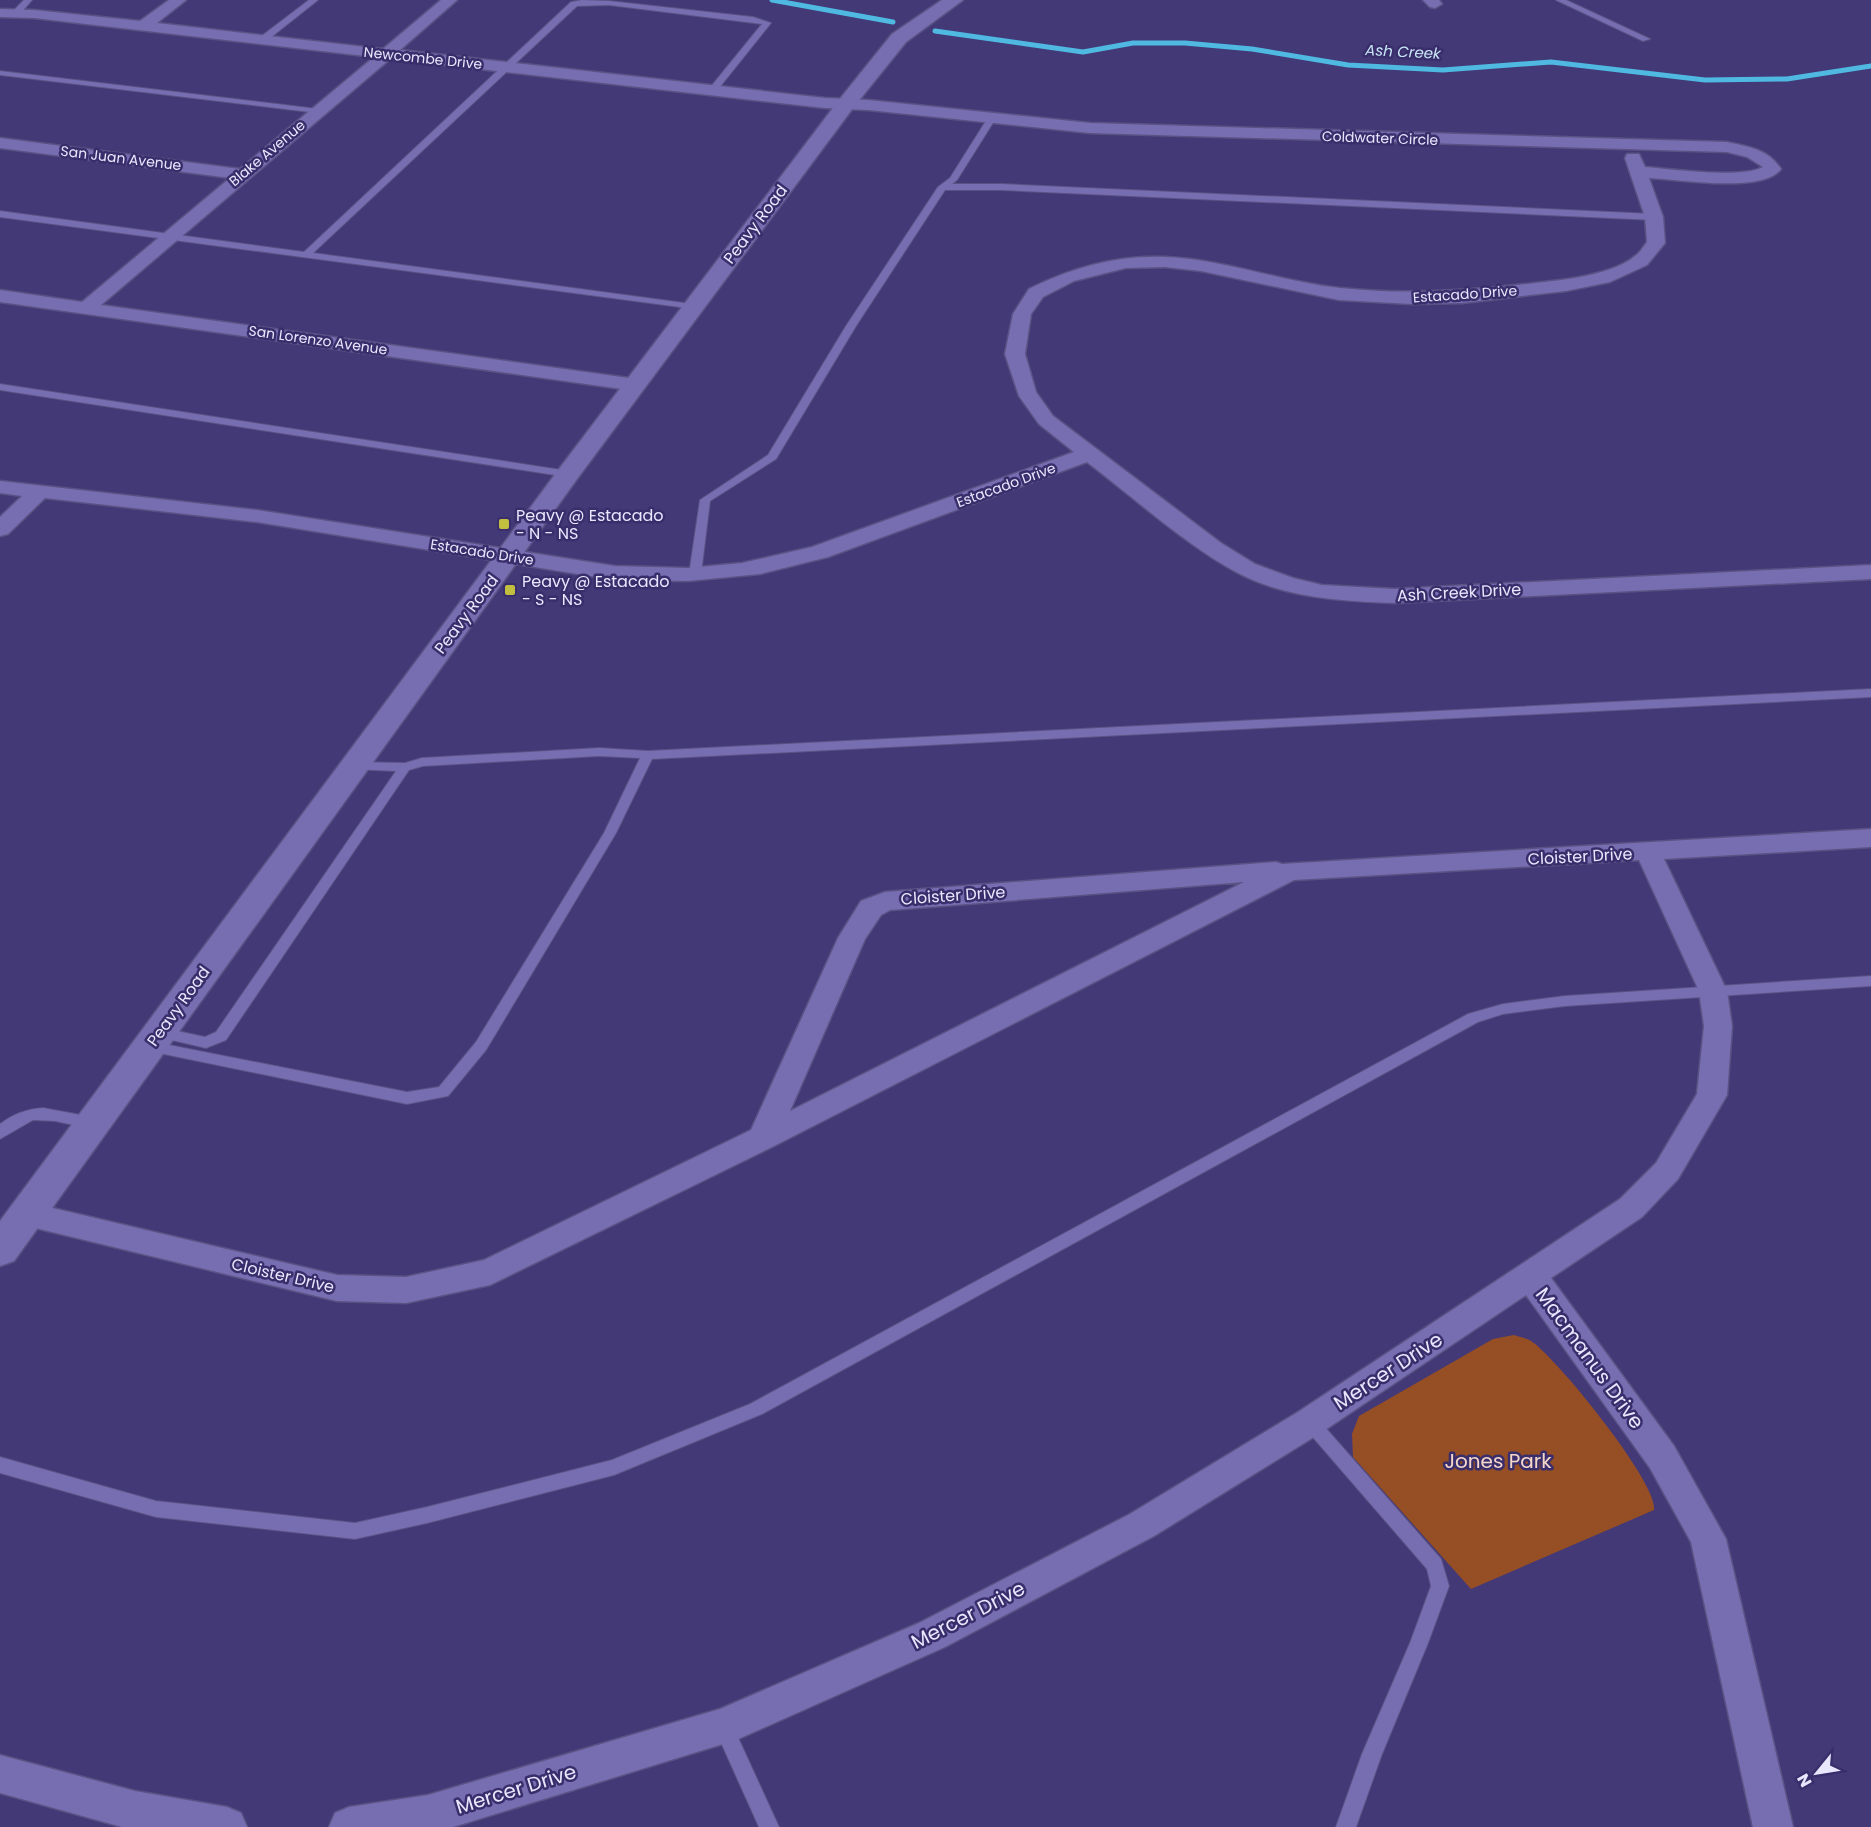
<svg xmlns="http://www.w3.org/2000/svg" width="1871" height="1827" font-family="Poppins,sans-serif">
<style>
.green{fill:#964e25}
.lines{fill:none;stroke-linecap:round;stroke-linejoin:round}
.stream{stroke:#4fb9e1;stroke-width:5}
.service-casing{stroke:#5b5284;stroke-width:2}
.minor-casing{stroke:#5b5284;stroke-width:3}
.tertiary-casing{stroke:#5b5284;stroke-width:3}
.service{fill:#766eb1;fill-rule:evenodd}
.minor{fill:#766eb1;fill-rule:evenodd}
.tertiary{fill:#766eb1;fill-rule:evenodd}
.poi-dot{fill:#c1be40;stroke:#392e6b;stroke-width:2}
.labels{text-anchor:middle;stroke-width:5;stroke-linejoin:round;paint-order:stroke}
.far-street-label{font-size:14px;fill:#e8e7fe;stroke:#392e6b}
.far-water-label{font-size:15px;font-style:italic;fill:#c8e7f6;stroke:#392e6b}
.street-label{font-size:16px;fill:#e8e7fe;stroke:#392e6b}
.poi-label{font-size:16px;fill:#e8e7fe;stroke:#392e6b;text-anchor:start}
.near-street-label{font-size:20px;fill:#e8e7fe;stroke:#392e6b}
.near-park-label{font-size:20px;fill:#f5d7c9;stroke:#392e6b}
</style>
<rect width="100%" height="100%" fill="#433977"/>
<path class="green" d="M1514 1335C1519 1337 1527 1338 1531 1341 1556 1357 1659 1484 1654 1510L1471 1589 1353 1457 1352 1434 1359 1416 1493 1339Z"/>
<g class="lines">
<path class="stream" d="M772 0 893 22
M935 31 1083 52 1133 43H1185L1252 49 1348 65 1443 70 1551 62 1705 80 1787 79 1871 66"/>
<g class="service-casing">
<path id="service" d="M24 0H32L19 15H13V11Z
M309 0H318L265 42H259V38Z
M582 0 609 1 753 17 771 23 715 93H709V89L762 24 609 5 577 6 313 253 692 304 695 305V309L0 217V211L304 252 571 2Z
M1556 0H1566L1650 39 1643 41Z
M0 71 318 109 322 111 318 113 0 75Z
M989 116 996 118 957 180 952 184H1001L1654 214 1658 217 1654 220 1001 190H945L856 326 776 459 710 501 701 574 699 576H691L689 574 700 500 768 455 846 326 938 187 950 178Z
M0 384 568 471 573 474 568 477 0 390Z
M1871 689V697L652 759 616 833 486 1050 448 1096 407 1104 149 1051 144 1050 142 1046 144 1042 149 1041 407 1092 439 1087 476 1042 604 833 640 758 599 756 423 766 409 770 226 1040 206 1048 154 1036 152 1032 154 1028 159 1027 205 1037 216 1032 396 771 349 769 347 766 349 763 353 762 405 763 422 758 599 748 648 751Z
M1871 976V986L1565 1006 1503 1014 1478 1022 762 1414 614 1475 427 1523 355 1539 156 1517 0 1473V1457L156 1501 355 1523 427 1507 612 1460 750 1404 1468 1014 1503 1004 1565 996Z
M43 1108 92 1117 97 1119 99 1123 97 1127 92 1129 55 1121 33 1120 0 1139V1124C13 1114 27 1109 43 1108Z
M1310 1415 1316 1417 1441 1559 1449 1586 1428 1643 1382 1754 1356 1827H1336L1362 1754 1410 1643 1431 1586 1427 1569 1304 1427 1302 1422 1304 1417Z
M723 1718 730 1720 779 1827H759L714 1727 716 1720Z"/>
</g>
<g class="minor-casing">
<path id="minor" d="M169 0H186L157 23 383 49 441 0H457L400 50 825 98 868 100 1090 123 1727 142C1749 147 1768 149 1781 169 1763 194 1678 179 1649 178L1663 217 1665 243 1647 265 1610 282 1566 291 1462 303 1411 304 1339 300 1201 271 1165 267 1126 268 1074 281 1043 297 1031 314 1025 354 1036 392 1053 416 1221 543 1255 564 1293 578 1322 585 1394 589 1871 565V579L1394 603C1342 601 1285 598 1238 573 1187 546 1133 497 1087 462L828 557 760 574 688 581 615 580 257 522 45 498 8 534 0 536V517L22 496 0 493V481L257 510 615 566 688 568 742 563 812 547 1074 452 1039 424 1019 396 1005 354 1013 314 1029 289C1071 268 1117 255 1165 257 1224 259 1281 282 1340 288 1405 295 1470 291 1535 283 1563 280 1613 275 1635 256 1640 253 1643 247 1647 242L1645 217 1625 158 1627 154H1639L1645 167C1672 169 1741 179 1763 167L1747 157 1727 152 1090 133 868 110 825 108 390 59 101 305 636 379 643 381 646 385 643 389 636 391 0 302V290L82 302 230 178 0 148V138L240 169 374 57 34 18 0 17V9L34 10 140 21Z
M1423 0H1439L1442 4 1435 8 1430 7Z
M1871 829V847L1664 859 1727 991 1732 1026 1727 1095 1678 1179 1642 1217 1551 1278 1674 1446 1726 1539 1793 1827H1753L1691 1542 1650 1468 1526 1295 1322 1432 1154 1536 945 1647 736 1740 453 1827H329L335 1813 349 1807 428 1795 720 1709 919 1623 1130 1514 1298 1412 1620 1199 1656 1163 1697 1094 1704 1026 1699 991 1639 860 1294 880 774 1146 490 1285 406 1303 337 1301 27 1226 16 1223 11 1214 16 1205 27 1202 337 1275 406 1277 484 1260 751 1130 838 938 861 901 885 892 1276 862 1282 864ZM1244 882 790 1111 865 939 881 915 890 910Z
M0 1755 135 1791 227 1807 241 1813 247 1827H122L0 1793Z"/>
</g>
<g class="tertiary-casing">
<path id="tertiary" d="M942 0H963L906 42 853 108 577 479 14 1261 0 1266V1221L559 469 839 100 892 34Z"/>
</g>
<use href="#service" class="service"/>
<use href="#minor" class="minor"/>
<use href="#tertiary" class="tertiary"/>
</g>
<g class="poi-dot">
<rect x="498" y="518" width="12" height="12" rx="3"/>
<rect x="504" y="584" width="12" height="12" rx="3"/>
</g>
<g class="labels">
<g class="far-street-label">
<text transform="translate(423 58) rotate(6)" y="5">Newcombe Drive</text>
<text transform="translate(1380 138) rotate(2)" y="5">Coldwater Circle</text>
<text transform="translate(267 153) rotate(-40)" y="5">Blake Avenue</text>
<text transform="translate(121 158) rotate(7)" y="5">San Juan Avenue</text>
<text transform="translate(1465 294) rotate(-4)" y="5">Estacado Drive</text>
<text transform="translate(318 340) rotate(8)" y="5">San Lorenzo Avenue</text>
<text transform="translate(1006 485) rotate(-20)" y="5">Estacado Drive</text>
<text transform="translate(482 552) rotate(9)" y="5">Estacado Drive</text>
</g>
<g class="far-water-label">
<text transform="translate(1403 52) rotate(3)" y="5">Ash Creek</text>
</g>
<g class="street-label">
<text transform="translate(755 224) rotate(-53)" y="6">Peavy Road</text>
<text transform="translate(1459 592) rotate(-3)" y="6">Ash Creek Drive</text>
<text transform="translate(466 614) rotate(-53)" y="6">Peavy Road</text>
<text transform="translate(1580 856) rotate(-3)" y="6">Cloister Drive</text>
<text transform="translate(953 895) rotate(-4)" y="6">Cloister Drive</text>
<text transform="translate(178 1006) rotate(-54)" y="6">Peavy Road</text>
<text transform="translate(283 1275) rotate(13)" y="6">Cloister Drive</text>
</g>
<g class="poi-label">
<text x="516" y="521">Peavy @ Estacado<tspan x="516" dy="18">- N - NS</tspan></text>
<text x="522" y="587">Peavy @ Estacado<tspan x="522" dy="18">- S - NS</tspan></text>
</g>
<g class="near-street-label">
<text transform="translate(1590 1358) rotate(54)" y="7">Macmanus Drive</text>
<text transform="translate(1388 1371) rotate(-33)" y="7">Mercer Drive</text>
<text transform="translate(968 1615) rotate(-27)" y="7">Mercer Drive</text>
<text transform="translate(516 1789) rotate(-17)" y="7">Mercer Drive</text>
</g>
<g class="near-park-label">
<text x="1498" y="1468">Jones Park</text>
</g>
</g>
<g transform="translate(1817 1773) rotate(240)" stroke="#392e6b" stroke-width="4.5" paint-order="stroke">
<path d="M0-4.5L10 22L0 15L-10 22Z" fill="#e8e7fe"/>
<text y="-9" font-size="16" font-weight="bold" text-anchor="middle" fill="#e8e7fe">N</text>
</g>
</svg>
